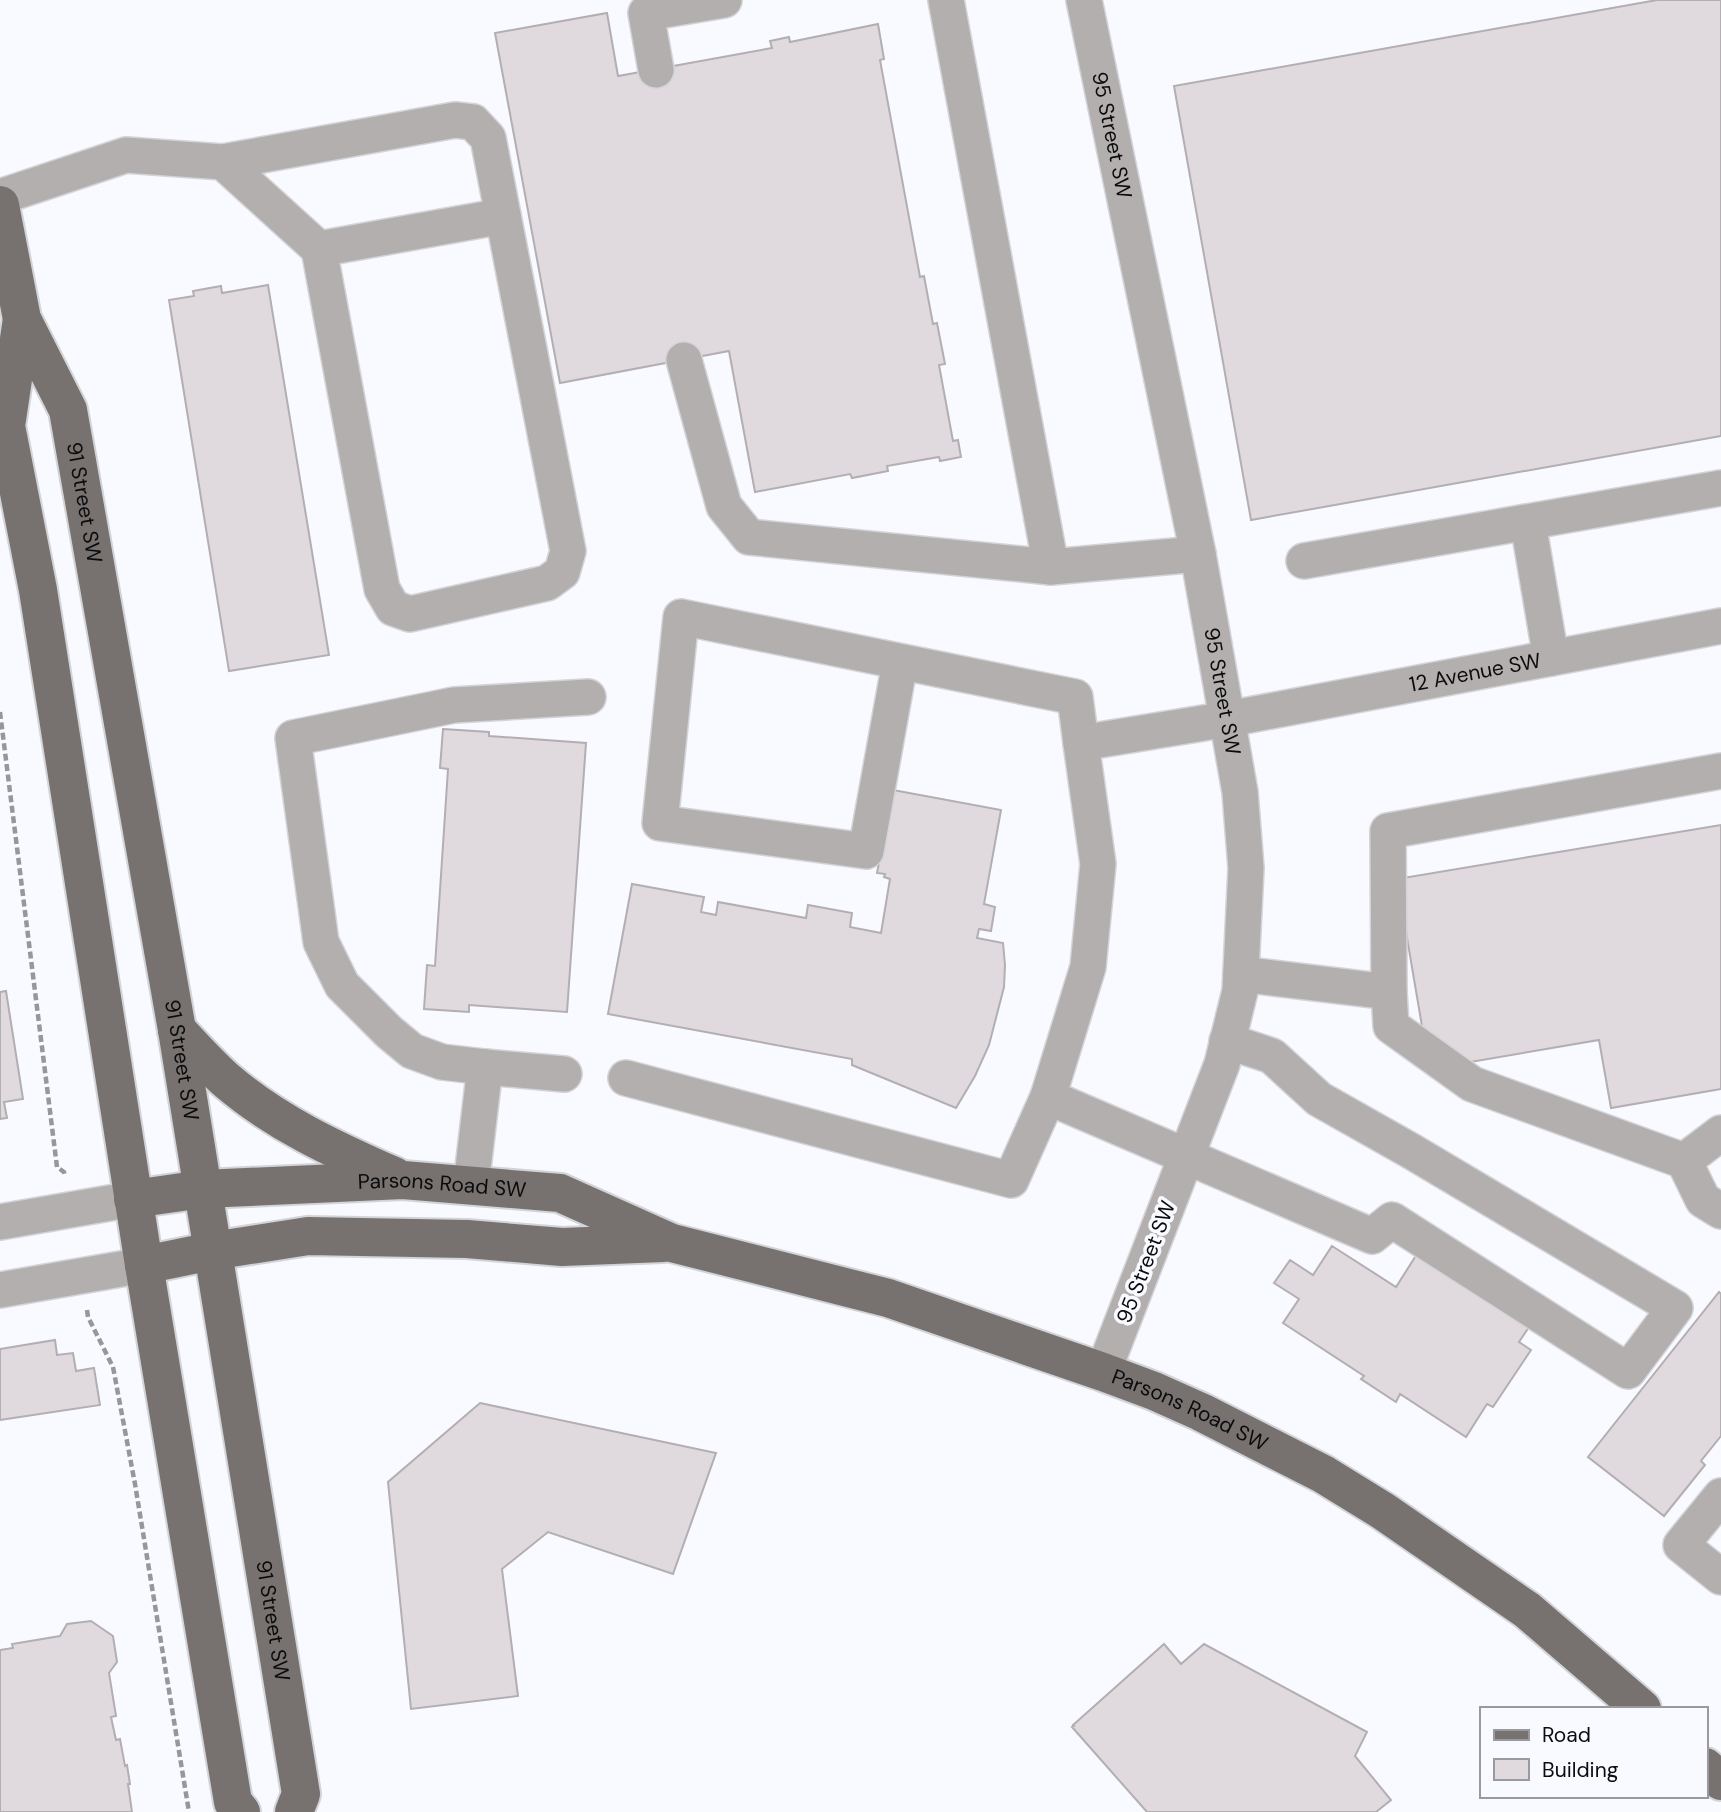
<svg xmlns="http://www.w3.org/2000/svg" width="1721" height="1812" font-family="'DM Sans',sans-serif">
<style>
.building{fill:#e0dade;stroke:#b3aeb2;stroke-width:2}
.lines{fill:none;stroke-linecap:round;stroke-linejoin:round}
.minor-casing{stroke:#d3d4d8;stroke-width:38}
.major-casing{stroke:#d3d4d8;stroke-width:42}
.path{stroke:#96979b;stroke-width:4.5;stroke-dasharray:7 3.5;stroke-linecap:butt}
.minor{stroke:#b2afae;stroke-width:35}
.major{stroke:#777270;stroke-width:38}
.labels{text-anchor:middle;stroke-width:7;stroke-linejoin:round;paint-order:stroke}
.street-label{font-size:21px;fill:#0b0b0d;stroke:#f9faff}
</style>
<rect width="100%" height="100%" fill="#f9faff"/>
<path class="building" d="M1657 0H1721V436L1251 520 1174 86Z
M607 13 618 76 772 48 770 41 789 37 790 42 878 24 884 59 880 60 920 277 924 276 933 324 937 323 945 364 939 365 953 441 958 440 961 457 940 461 939 457 887 466 888 471 852 478 850 474 755 492 729 351 560 383 495 33Z
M268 285 329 655 229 671 169 300 194 296 193 291 221 286 222 293Z
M443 729 489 732V736L586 743 567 1012 469 1005V1012L424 1009 427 965 435 966 448 769 440 768Z
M893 790 1001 810 984 904 995 907 991 931 979 929 977 938 1003 943 1005 965 1004 987 989 1045 975 1076 956 1108 852 1065V1059L608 1014 632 884 704 897 701 912 716 915 718 902 806 918 808 905 852 913 850 927 881 933 890 879 884 877 885 874 877 873Z
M1721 825V1089L1611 1108 1599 1040 1459 1064 1424 1038 1397 879Z
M6 991 23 1099 4 1102 7 1118 0 1119V992Z
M1332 1246 1396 1287 1417 1254 1529 1327 1519 1342 1531 1350 1493 1407 1487 1404 1466 1437 1400 1394 1396 1402 1361 1379 1364 1376 1283 1323 1299 1299 1274 1283 1290 1260 1313 1275Z
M1719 1292 1721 1294V1436L1701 1461 1705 1465 1664 1516 1588 1457Z
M55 1340 57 1355 73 1353 76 1371 94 1368 100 1405 0 1420V1349Z
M480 1403 716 1453 673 1574 548 1532 502 1569 518 1696 411 1709 388 1482Z
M91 1621 113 1636 117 1662 109 1673 116 1716 111 1717 116 1740 120 1739 125 1766 127 1765 130 1784H128L132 1812H0V1650L13 1648 12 1644 60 1636 67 1624Z
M1164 1644 1181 1664 1204 1644 1367 1732 1355 1756 1391 1800 1376 1812H1147L1072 1727 1074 1726 1073 1725Z"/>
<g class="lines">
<g class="minor-casing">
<g id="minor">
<path d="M946 0 1051 567 1198 554"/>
<path id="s1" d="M1084 0 1198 554 1240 792 1246 868 1240 991 1222 1064 1103 1372"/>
<path d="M656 70 646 13 724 0"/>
<path d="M0 197 126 155 223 162 455 120 473 122 488 138 568 551 562 572 547 583 410 614 393 608 382 589 319 249 223 162"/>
<path d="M319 249 503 216"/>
<path d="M684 360 724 506 749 537 1051 567"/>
<path d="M1528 523 1551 658"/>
<path d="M1304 561 1721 488"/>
<path d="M900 662 866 851 660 823 681 617 1075 697 1081 743"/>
<path d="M1241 974 1389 992 1391 1026 1472 1084 1684 1161 1703 1200 1721 1211"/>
<path d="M1389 992 1388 831 1721 771"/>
<path id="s2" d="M1227 1041 1272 1056 1319 1099 1411 1151 1675 1308 1628 1371 1392 1220 1372 1236 1048 1097 1088 967 1098 864 1081 743 1228 719 1721 626"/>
<path d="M485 1067 564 1074"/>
<path d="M626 1078 1011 1180 1048 1097"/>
<path d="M1684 1161 1721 1133"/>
<path d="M471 1185 485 1067 442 1062 412 1051 389 1032 342 985 321 942 293 738 454 705 588 697"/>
<path d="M0 1222 133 1199"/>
<path d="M0 1290 144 1265"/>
<path d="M1721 1496 1681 1545 1721 1577"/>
</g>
</g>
<g class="major-casing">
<g id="major">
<path id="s3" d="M0 205 22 319 68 410 177 1030 301 1794 294 1812"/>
<path d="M22 319 6 426 38 590 144 1265 233 1802 241 1812"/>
<path d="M177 1030C193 1047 209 1065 226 1080 276 1123 335 1150 394 1176"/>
<path id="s4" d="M133 1199 203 1189 403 1180 560 1193 672 1243 888 1298 1103 1372 1154 1391 1201 1412 1323 1474 1383 1511 1527 1610 1642 1709"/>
<path d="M144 1265 212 1251 308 1236 467 1239 562 1247 663 1243"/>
<path d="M1705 1767 1721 1781"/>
</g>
</g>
<path class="path" d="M0 712 57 1167 64 1172 65 1177
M87 1310 88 1317 113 1367 135 1484 189 1812"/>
<use href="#minor" class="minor"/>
<use href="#major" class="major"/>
</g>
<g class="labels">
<g class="street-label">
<text dy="7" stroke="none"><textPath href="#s1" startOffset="138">95 Street SW</textPath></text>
<text dy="7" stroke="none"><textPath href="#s3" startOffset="312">91 Street SW</textPath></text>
<text dy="7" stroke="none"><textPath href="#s2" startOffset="2023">12 Avenue SW</textPath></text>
<text dy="7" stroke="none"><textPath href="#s1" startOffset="705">95 Street SW</textPath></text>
<text dy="7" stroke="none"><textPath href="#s3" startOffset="878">91 Street SW</textPath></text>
<text dy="7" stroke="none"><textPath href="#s4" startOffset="310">Parsons Road SW</textPath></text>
<text transform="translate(1146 1262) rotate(-69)" y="7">95 Street SW</text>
<text dy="7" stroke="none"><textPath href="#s4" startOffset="1096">Parsons Road SW</textPath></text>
<text dy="7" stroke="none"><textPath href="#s3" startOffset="1446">91 Street SW</textPath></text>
</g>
</g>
<rect x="1480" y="1707" width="228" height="91" fill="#f9faff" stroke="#9a9a9e" stroke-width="2"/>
<rect x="1494" y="1730" width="35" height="10" fill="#777270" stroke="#9a9a9e" stroke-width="2"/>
<text x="1542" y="1742" font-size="21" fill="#0b0b0d">Road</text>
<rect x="1494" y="1759" width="35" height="21" fill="#e0dade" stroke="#9a9a9e" stroke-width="2"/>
<text x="1542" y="1777" font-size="21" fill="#0b0b0d">Building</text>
</svg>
